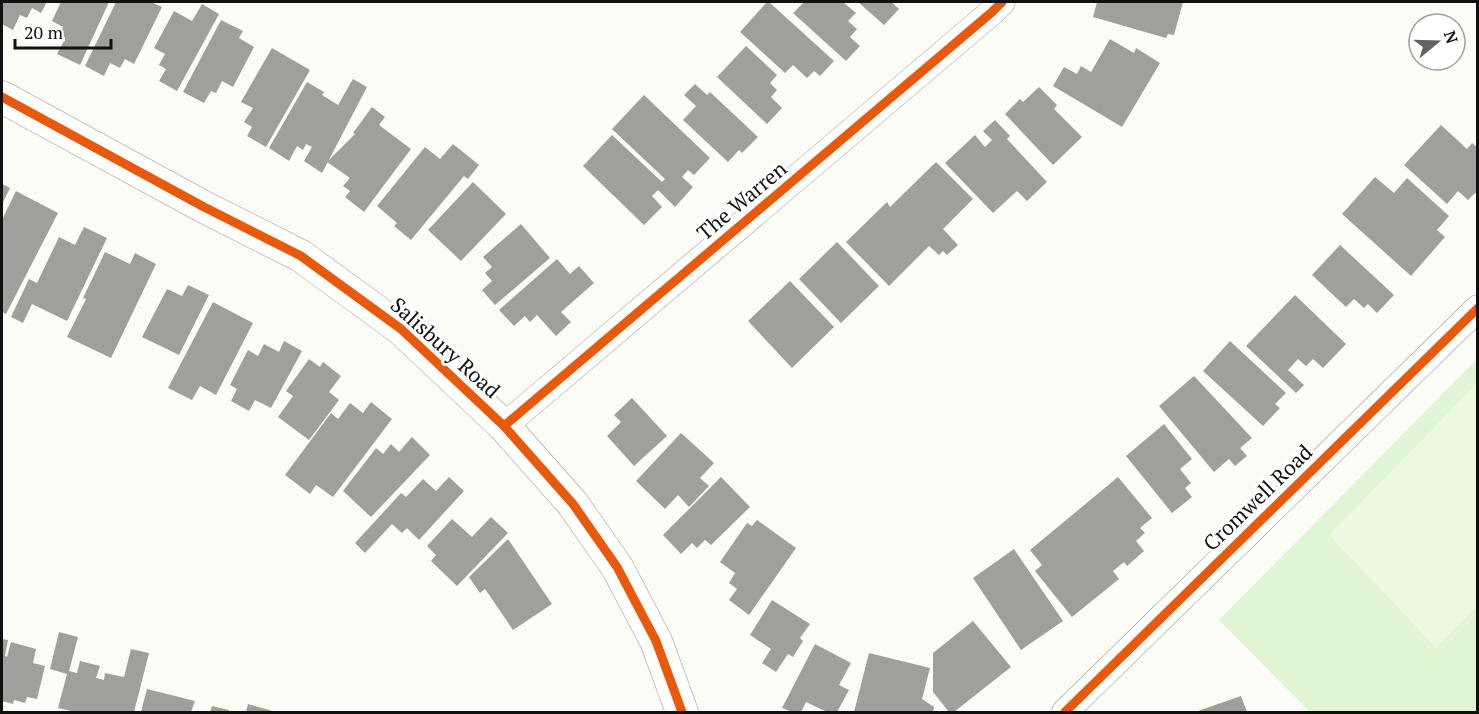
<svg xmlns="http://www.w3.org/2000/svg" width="1479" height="714" font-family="'PT Serif',serif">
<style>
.green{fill:#e0f5d4}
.pitch{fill:#ecf8df}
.building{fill:#a09f9b}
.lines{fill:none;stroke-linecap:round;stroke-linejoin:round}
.minor-casing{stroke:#969694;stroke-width:27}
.tertiary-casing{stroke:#969694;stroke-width:33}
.minor{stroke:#fffffe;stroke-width:26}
.tertiary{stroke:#fffffe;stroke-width:32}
.cycleway-casing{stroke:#fff;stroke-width:13}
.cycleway{stroke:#e8590c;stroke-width:9}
.labels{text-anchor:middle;stroke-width:6;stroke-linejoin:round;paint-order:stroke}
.street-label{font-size:21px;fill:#101010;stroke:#fff}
</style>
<rect width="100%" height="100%" fill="#fcfcf7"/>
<path class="green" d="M1477 359V712H1310L1219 620Z"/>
<path class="pitch" d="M1477 383V607L1436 648 1329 535Z"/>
<path class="building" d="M2 2H47L41 13 32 8 27 18 20 15 13 30 2 24Z
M61 2H109L80 65 57 54 64 41 58 38 63 27 52 21Z
M116 2H151L162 7 134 64 125 59 120 68 110 63 104 76 85 66Z
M767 2H769L834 61 820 76 814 71 807 78 793 65 785 73 740 32Z
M804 2H843L856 13 848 21 857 29 850 37 860 46 846 61 793 13Z
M858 2H891L899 9 884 25Z
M1097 2H1183L1174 35 1168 34 1166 38 1093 17Z
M202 4 219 14 177 91 159 81 166 69 159 65 165 54 154 48 174 11 192 21Z
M221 20 243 31 239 38 254 47 233 87 222 81 216 93 211 91 204 103 183 92Z
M1110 39 1134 53 1136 48 1160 63 1122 127 1053 86 1064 67 1077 74 1081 66 1091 72Z
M746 46 777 75 770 83 777 90 771 97 782 108 767 124 717 77Z
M272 48 310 70 266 147 247 136 252 127 244 122 253 108 241 102Z
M353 79 367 87 322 173 304 161 312 147 306 144 303 150 297 146 289 161 269 148 307 82 324 92 322 95 338 105Z
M695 84 707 95 710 92 758 137 742 153 739 150 728 162 683 120 696 106 684 95Z
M1039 87 1057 105 1054 109 1082 137 1053 165 1005 114 1020 99 1023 102Z
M644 95 710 158 694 175 688 170 682 177 693 187 675 207 658 190 652 196 662 207 644 225 583 166 612 135 662 182 665 179 612 129Z
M372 107 385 117 379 125 411 149 364 212 345 197 350 191 343 186 350 178 327 162 355 134 353 133Z
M995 120 1010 136 1007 139 1047 182 1027 201 1017 191 993 213 945 163 975 135 985 147 992 140 983 131Z
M1441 125 1467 149 1472 143 1478 148V196L1475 193 1468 200 1458 191 1447 204 1404 165Z
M453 144 479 165 468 179 464 176 411 240 394 226 397 223 377 206 425 147 440 159Z
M936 162 973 199 943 229 958 245 947 255 943 251 939 255 929 246 889 286 846 242 887 202 890 207Z
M1375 177 1394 193 1407 178 1449 216 1437 230 1445 237 1411 276 1342 214Z
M473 182 506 214 461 261 428 230Z
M2 184 10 188 2 204Z
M16 191 58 213 6 314 2 312V220Z
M521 224 550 258 495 305 482 290 492 281 485 273 492 267 483 257Z
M84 227 107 238 67 321 32 304 23 323 11 317 29 279 37 283 59 237 75 245Z
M837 242 879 286 841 323 799 279Z
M1340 245 1394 295 1377 313 1368 304 1364 308 1354 299 1346 307 1312 275Z
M105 252 130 264 135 253 156 264 111 358 67 337 86 299 83 298Z
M557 259 570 274 579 266 594 283 561 312 571 322 556 336 537 315 530 322 525 316 514 326 499 310Z
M790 281 834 327 792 368 748 321Z
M188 285 209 295 179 355 142 337 167 289 182 296Z
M1295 295 1346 344 1323 368 1313 359 1306 366 1298 359 1288 370 1304 385 1296 393 1246 346Z
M213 302 253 323 216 395 200 386 192 400 168 388Z
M284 341 302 351 271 408 255 400 249 411 231 401 237 389 230 385 248 350 258 356 264 344 279 352Z
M1230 341 1286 393 1275 404 1280 408 1263 426 1203 371Z
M309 359 320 367 323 362 341 376 329 392 339 400 309 440 278 417 293 396 286 391Z
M1194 376 1252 438 1240 448 1247 456 1235 466 1229 459 1214 472 1159 406Z
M632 398 667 436 634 466 607 436 621 422 614 415Z
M371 402 392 419 333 497 316 485 310 494 285 475 331 413 338 419 350 403 363 413Z
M1164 424 1192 459 1180 469 1191 483 1185 488 1192 497 1172 513 1126 456Z
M681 433 714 463 700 478 709 486 689 507 678 495 665 509 636 481Z
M412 437 430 455 371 517 343 491 376 448 383 454 391 444 399 452Z
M449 477 464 491 419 540 407 528 402 533 392 524 365 553 355 543 401 493 406 497 423 479 436 491Z
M721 477 750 507 711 545 705 540 697 548 692 543 681 554 663 535Z
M1118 477 1152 518 1140 528 1145 533 1136 541 1144 551 1127 566 1124 562 1113 571 1119 579 1072 617 1035 571 1042 565 1030 550Z
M491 517 508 533 457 586 431 561 436 555 427 546 452 519 472 537Z
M757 520 796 548 749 615 729 600 737 589 729 583 735 573 720 562 747 523 752 526Z
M508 539 552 604 513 630 485 589 480 593 469 577Z
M1014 549 1063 621 1021 650 973 578Z
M772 600 810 624 800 638 803 641 793 657 788 654 776 672 762 663 771 649 750 635Z
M973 621 1011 667 954 712H949L933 692V653Z
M59 632 78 637 69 671 77 673 80 661 100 666 96 678 104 680 105 673 124 677 131 649 149 653 134 712H70L71 711 58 708 67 674 50 669Z
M2 639 8 640 5 656 7 657 11 642 36 649 33 663 45 666 37 699 27 697 25 703 14 700 13 704 2 701Z
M815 644 851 663 839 685 849 690 837 712H827L806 702 801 712H792L782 708Z
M869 653 930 668 922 699 934 707 933 712H854Z
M147 689 195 701 191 712H141Z
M1241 696 1247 712H1195Z
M248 704 276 712H246Z
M212 706 229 710 228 712H210Z"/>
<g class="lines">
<g class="minor-casing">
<path id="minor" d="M504 426 992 12 1002 2
M1065 712 1478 308"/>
</g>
<g class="tertiary-casing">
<path id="tertiary" d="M2 97 204 207 301 256 401 329 504 426 573 504 617 567 656 641 682 712"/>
</g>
<use href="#minor" class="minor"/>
<use href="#tertiary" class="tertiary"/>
<g class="cycleway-casing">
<path id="cycleway" d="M2 97 204 207 301 256 401 329 504 426 573 504 617 567 656 641 682 712
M504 426 992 12 1002 2
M1065 712 1478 308"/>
</g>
<use href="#cycleway" class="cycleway"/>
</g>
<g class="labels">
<g class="street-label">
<text transform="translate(742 201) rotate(-40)" y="7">The Warren</text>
<text transform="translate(445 348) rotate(42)" y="7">Salisbury Road</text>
<text transform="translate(1258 498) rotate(-44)" y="7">Cromwell Road</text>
</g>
</g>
<rect width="1479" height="714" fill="none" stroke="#101010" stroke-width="6"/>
<g transform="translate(1437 42) rotate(71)"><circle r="28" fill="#ffffff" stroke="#9f9f9f" stroke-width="1.5"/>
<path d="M0-4.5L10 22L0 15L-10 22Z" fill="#636361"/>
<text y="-9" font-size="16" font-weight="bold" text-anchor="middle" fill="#101010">N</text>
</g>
<path d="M15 39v9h96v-9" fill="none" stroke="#101010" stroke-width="3"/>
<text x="24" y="39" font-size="18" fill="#101010" stroke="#ffffff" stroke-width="4.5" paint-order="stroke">20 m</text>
</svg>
